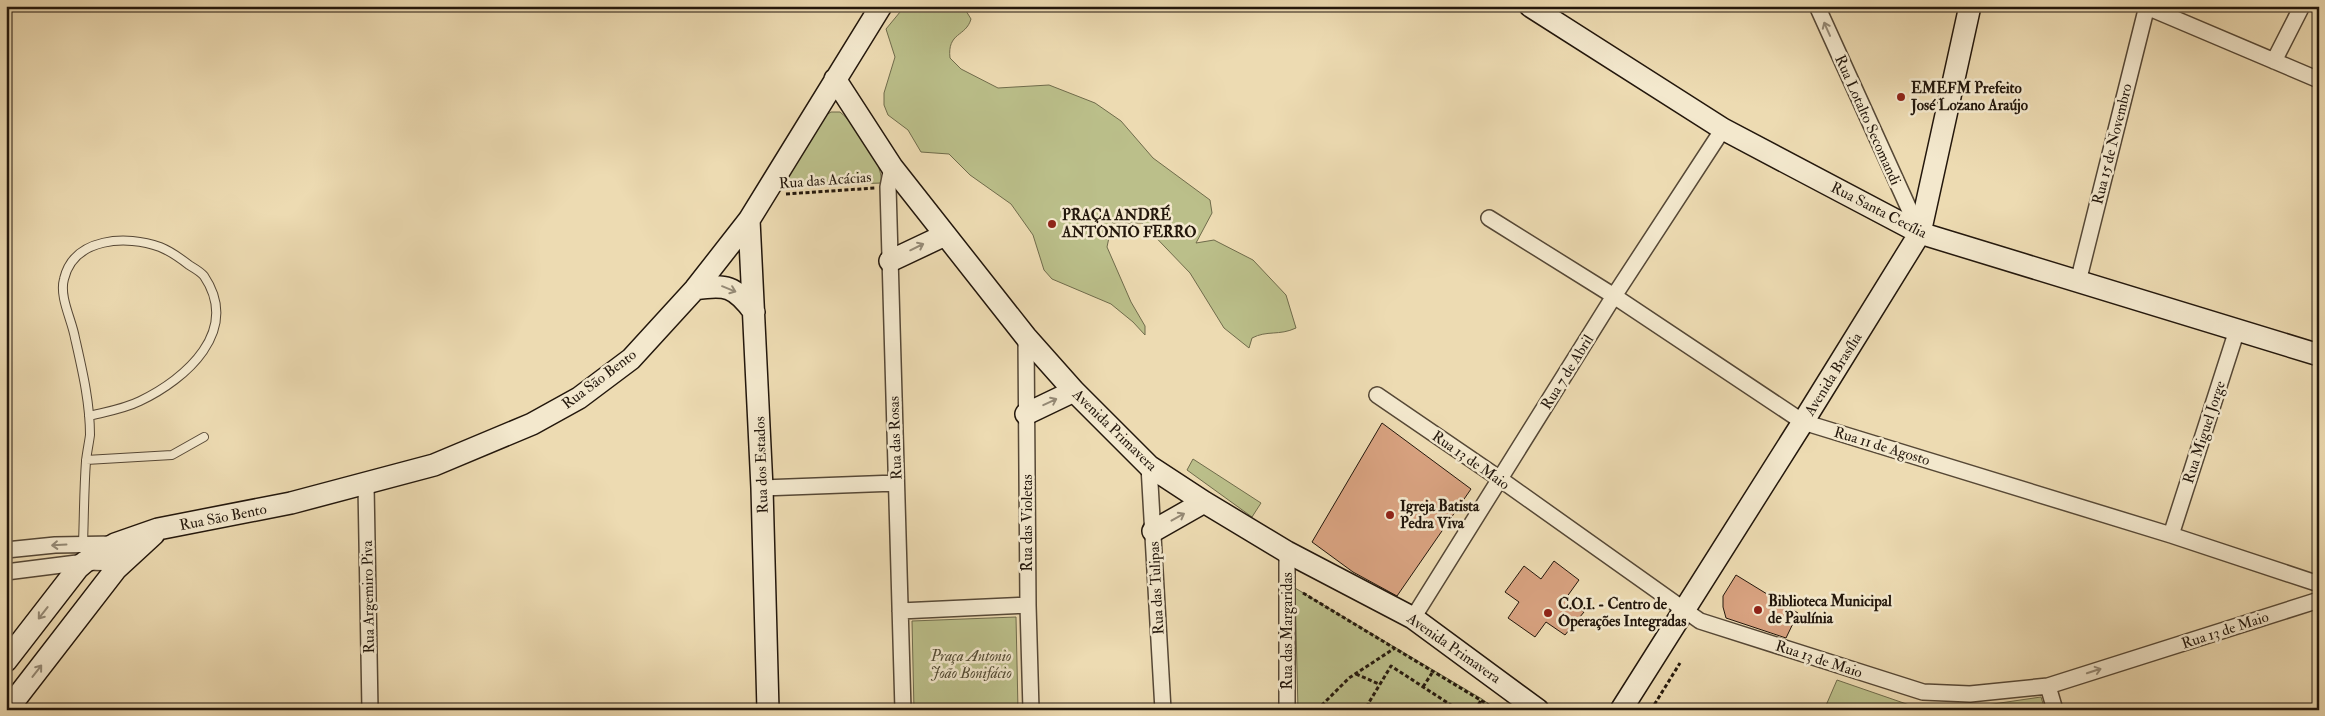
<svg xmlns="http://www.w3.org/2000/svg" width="2325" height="716" font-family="'IM FELL Double Pica',serif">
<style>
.green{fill:#bbbf8a;stroke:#6f6b4b}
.building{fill:#d8a280;stroke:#23170c}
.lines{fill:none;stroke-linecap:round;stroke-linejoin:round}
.lane-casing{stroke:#564836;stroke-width:10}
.street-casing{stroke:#564836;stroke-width:18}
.secondary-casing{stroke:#23170c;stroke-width:24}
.path{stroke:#23170c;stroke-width:3;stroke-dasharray:4 2.5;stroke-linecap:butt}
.lane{stroke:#f3e8cd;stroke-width:8}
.street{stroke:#f3e8cd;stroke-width:15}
.secondary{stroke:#f3e8cd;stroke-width:21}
.oneway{stroke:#958a76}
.poi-dot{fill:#8f2418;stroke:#f3e8cd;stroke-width:2}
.labels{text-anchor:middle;stroke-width:5;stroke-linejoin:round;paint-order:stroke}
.poi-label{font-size:15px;font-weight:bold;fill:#23170c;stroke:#f3e8cd;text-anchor:start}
.street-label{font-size:15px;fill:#23170c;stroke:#f3e8cd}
.park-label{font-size:15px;font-style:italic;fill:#514932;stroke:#f3e8cd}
</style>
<rect width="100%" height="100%" fill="#eddbb2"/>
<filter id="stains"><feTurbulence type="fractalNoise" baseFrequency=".004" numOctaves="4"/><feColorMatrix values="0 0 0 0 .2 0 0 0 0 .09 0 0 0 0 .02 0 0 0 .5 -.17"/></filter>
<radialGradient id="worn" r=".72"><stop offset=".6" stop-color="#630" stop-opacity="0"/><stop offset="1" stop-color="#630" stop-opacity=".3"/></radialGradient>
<path class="green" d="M905 6H963L971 19C966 37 947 32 950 58L961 69 998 88 1049 85 1095 103 1121 121 1153 158 1210 200 1212 213 1196 243 1214 240 1253 260 1286 295 1296 328C1279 336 1267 330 1252 338L1249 348 1224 328 1190 273 1142 223H1112L1107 247 1131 302 1145 326V335L1133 322 1111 304 1052 279 1044 270 1033 235 1011 204 970 175 949 154 921 152 908 130 888 115 884 105V93L895 57 886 29Z
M831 112H840C859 128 880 157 882 183L783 186 823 117Z
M1193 459 1261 503 1252 517 1187 470Z
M1295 588 1482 699 1497 710H1298Z
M1016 617 1018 710H914L912 621Z
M1837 680 1921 709 1940 710H1824Z
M2041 697 2045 710H1952Z"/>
<path class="building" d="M1382 423 1471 489 1397 596 1353 572 1312 542Z
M1554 561 1579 580 1566 598 1584 612 1565 635 1546 622 1535 637 1508 618 1519 602 1505 592 1524 566 1541 579Z
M1736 575 1798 613 1786 638 1726 618 1723 607V596Z"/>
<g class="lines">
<g class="lane-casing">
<path id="lane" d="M86 460 172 455 204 437
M83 544C84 516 84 489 86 461 87 452 89 443 90 435 90 402 82 369 75 338 72 320 59 297 64 279 74 237 127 235 160 247 170 251 180 258 189 265 194 268 201 272 204 276 241 331 186 379 140 401 124 409 105 412 89 416"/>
</g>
<g class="street-casing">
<path id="street" d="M1817 6 1920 233
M2147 7 2319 80
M2274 61 2302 6
M892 167 888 187 903 710
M1489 218 1614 296 1803 422 2171 535 2319 584
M2078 282 2147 6
M1026 337 1028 605 1031 710
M1377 395 1500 479 1700 621 1923 692 1970 694 2048 686 2319 600
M1149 466 1163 710
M366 485 370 710
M762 488 896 483
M2171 535 2237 330
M6 550 55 545 114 544
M6 572 85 562 122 563
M900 611 1028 605
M1413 618 1614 296 1723 129
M2048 686 2055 710
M1287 710V552"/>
</g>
<g class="secondary-casing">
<path id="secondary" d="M1530 6 1723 129 1920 233 2319 355
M835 79 892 167 1026 337 1074 391 1149 466 1204 502 1287 552 1413 618 1538 710
M749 220 762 488 768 710
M890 261 945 235
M695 289C726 284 735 286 754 312
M1026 414 1074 391
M1153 531 1204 502
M6 661 78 568 85 562 115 544 158 529 291 503 434 465 532 424 579 398 631 359 695 289 749 220 881 6
M7 710 116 569 154 534
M1621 710 1803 422 1920 233 1970 6"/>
</g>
<path class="path" d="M786 194 875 188
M1303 593 1497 710
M1356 674 1379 684
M1423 687 1432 673
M1317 710 1349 678 1395 648
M1376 710 1368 704 1391 666 1454 707 1453 710
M1475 710 1482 699
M1651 710 1680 663"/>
<use href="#lane" class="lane"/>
<use href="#street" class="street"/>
<use href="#secondary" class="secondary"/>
</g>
<defs><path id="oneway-shaft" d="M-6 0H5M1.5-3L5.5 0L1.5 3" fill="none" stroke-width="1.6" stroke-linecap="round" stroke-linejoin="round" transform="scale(1.25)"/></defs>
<g class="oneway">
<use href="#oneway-shaft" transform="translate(1827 29) rotate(-114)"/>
<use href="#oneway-shaft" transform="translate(917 247) rotate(-26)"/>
<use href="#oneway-shaft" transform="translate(729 289) rotate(22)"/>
<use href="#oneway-shaft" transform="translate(1050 402) rotate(-25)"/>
<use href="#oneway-shaft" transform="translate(1178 517) rotate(-29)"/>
<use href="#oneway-shaft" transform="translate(59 545) rotate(177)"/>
<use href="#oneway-shaft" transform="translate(43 613) rotate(128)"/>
<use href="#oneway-shaft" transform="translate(37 671) rotate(-52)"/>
<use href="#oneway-shaft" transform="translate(2094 671) rotate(-18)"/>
</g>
<g class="poi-dot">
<circle cx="1901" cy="97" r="5"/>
<circle cx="1052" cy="224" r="5"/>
<circle cx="1390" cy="515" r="5"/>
<circle cx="1758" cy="610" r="5"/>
<circle cx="1548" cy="613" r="5"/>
</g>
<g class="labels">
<g class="poi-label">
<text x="1911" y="93">EMEFM Prefeito<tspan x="1911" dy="17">José Lozano Araújo</tspan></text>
<text x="1062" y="220">PRAÇA ANDRÉ<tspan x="1062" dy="17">ANTONIO FERRO</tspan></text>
<text x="1400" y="511">Igreja Batista<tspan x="1400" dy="17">Pedra Viva</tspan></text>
<text x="1768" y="606">Biblioteca Municipal<tspan x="1768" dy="17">de Paulínia</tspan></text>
<text x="1558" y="609">C.O.I. - Centro de<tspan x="1558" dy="17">Operações Integradas</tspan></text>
</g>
<g class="street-label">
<text transform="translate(1868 120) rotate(66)" y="5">Rua Lotalto Secomandi</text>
<text transform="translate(2112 144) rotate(-76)" y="5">Rua 15 de Novembro</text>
<text transform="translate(825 180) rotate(-4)" y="5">Rua das Acácias</text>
<text transform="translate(1879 210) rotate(27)" y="5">Rua Santa Cecília</text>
<text transform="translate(1567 372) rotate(-58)" y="5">Rua 7 de Abril</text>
<text transform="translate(1833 374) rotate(-58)" y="5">Avenida Brasília</text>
<text transform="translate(599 379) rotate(-37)" y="5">Rua São Bento</text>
<text transform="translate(1115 430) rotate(44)" y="5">Avenida Primavera</text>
<text transform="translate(2204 432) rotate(-72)" y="5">Rua Miguel Jorge</text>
<text transform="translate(895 438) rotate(-92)" y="5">Rua das Rosas</text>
<text transform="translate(1882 446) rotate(17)" y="5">Rua 11 de Agosto</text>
<text transform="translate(1471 460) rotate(35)" y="5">Rua 13 de Maio</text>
<text transform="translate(761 465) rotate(-92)" y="5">Rua dos Estados</text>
<text transform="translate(223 517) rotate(-11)" y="5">Rua São Bento</text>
<text transform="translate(1027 523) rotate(-90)" y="5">Rua das Violetas</text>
<text transform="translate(1156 588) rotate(-93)" y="5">Rua das Tulipas</text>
<text transform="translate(368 597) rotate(-91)" y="5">Rua Argemiro Piva</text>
<text transform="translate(2225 630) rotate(-18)" y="5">Rua 13 de Maio</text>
<text transform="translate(1287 631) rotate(-90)" y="5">Rua das Margaridas</text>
<text transform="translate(1454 648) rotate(35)" y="5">Avenida Primavera</text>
<text transform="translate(1819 659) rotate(18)" y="5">Rua 13 de Maio</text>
</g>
<g class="park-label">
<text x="971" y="661">Praça Antonio<tspan x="971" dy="17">João Bonifácio</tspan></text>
</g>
</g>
<rect width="2325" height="716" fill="none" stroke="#eddbb2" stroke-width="25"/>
<rect x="8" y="8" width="2310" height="701" fill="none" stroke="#23170c" stroke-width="2.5"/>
<rect x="12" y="12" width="2300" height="691" fill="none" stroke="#23170c"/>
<rect width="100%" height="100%" filter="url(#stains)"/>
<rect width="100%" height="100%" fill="url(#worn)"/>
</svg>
